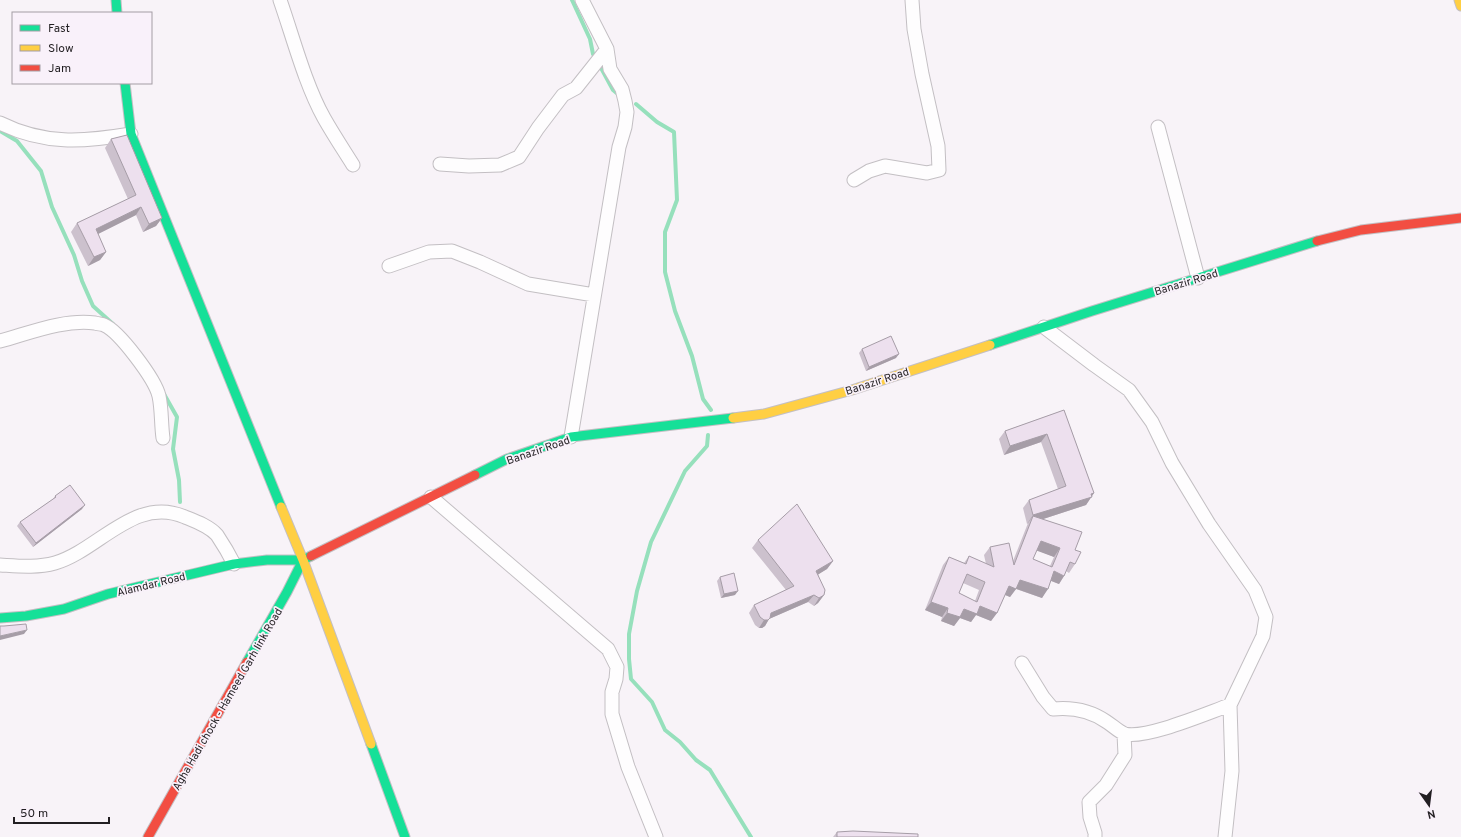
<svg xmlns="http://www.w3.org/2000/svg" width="1461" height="837" font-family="Overpass,sans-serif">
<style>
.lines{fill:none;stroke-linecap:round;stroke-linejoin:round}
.stream{stroke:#96e0bc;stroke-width:4}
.street-casing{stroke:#c3bfc3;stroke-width:15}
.fast-casing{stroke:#c3bfc3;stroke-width:11}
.slow-casing{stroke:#c3bfc3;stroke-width:11}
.jam-casing{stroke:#c3bfc3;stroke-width:11}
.street{stroke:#fefdfe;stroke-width:13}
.fast{stroke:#16e098;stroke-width:9}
.slow{stroke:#ffcf43;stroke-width:9}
.jam{stroke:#f24e42;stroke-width:9}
.wall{fill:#ccc1cd;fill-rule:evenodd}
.shaded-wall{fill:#a69da7}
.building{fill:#ede0ee;stroke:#a69da7;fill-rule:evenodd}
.labels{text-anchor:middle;stroke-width:3.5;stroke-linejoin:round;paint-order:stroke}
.street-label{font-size:11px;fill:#221f22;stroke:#f9f1fa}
</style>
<rect width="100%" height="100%" fill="#f8f3f8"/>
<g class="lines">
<path class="stream" d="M572 0 590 39 593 54
M600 66 613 90 619 95
M636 104 657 122 674 132 677 200 665 232V272L675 311 692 356 703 399 711 410
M0 131 17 141 41 171 52 207 74 255 82 281 93 306 113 324
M164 394 177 417 173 449 179 480 180 502
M708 435 707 446 685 471 651 542 637 591 629 634V659L631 679 652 702 665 730 680 742 696 760 710 770 751 837"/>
<g class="street-casing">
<path id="street" d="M280 0C293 37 305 84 324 118 333 134 343 149 353 165
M0 123C44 145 83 142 131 134
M1158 127 1198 278
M440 164 469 166 500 165 519 157 538 128 563 95 576 88 607 49
M854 180 869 171 885 166 927 173 939 170 938 146 922 74 914 29 912 0
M389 266 429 252 452 251 480 262 528 284 594 295
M1044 327 1094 365 1129 390 1152 422 1172 463 1209 524 1255 590 1266 617 1263 636 1230 705 1232 771 1225 837
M0 341C30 333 63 319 95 323 98 324 102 324 104 325 119 331 155 379 159 396 162 410 161 424 163 438
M571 437 619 147 625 127 627 112 625 101 622 89 610 69 607 49 582 0
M431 497 608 649 617 667 616 679 612 692V714L628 767 656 837
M0 565C18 566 37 568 55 563 99 550 135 495 185 517 195 521 209 526 217 535 223 544 229 554 234 564
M1022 663 1043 697 1053 709C1073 707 1090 710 1107 722 1112 725 1119 732 1125 734 1147 739 1207 713 1230 705
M1095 837V833L1090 817 1089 802 1106 785 1125 755 1124 734"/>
</g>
<g class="fast-casing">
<path id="fast" d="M116 0 117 13
M125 83 131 134 281 507
M990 345 1092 311 1317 241
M475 475 507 459 571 437 733 418
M0 618 26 616 64 609 108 594 234 564 267 560H303L311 556
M247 662 287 592 303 560
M371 744 405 837"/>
</g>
<g class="slow-casing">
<path id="slow" d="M1459 0 1461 6
M733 418 764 414 852 390 990 345
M281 507 303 560 371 744"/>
</g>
<g class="jam-casing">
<path id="jam" d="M1317 241 1361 230 1461 218
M311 556 475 475
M148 837 247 662"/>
</g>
<use href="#street" class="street"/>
<use href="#fast" class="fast"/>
<use href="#slow" class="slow"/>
<use href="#jam" class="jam"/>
</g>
<path class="wall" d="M111 139 162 218 156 226 143 232 136 215 98 234 106 252 100 260 88 266 71 232 77 223 128 199 105 148Z
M862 349 896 358 866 371 859 353Z
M1064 410 1094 493 1086 505 1043 519 1075 550V564L1069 573 1066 571 1064 576 1059 584 1051 581 1042 598 1016 589 1010 597 1005 595 997 613 991 621 976 615 971 622 960 618 954 626 941 621 942 617 925 610 943 565 949 557 964 563 969 556 986 564 984 555 990 547 1013 561 1028 523 1027 524 1023 508 1029 500 1058 489 1041 442 1004 455 999 439 1005 431ZM1037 550 1054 557 1050 566 1033 559ZM963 583 979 590 975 601 959 593Z
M55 496 82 509 33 547 17 526 20 522 53 499Z
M758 540 833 561 827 569 818 574 824 595 818 603 814 606 808 602 769 619 765 626 762 628H759L755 625 749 613 754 605 786 590 752 548Z
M720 577 735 595 721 598 717 581Z
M837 832 918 837H833Z"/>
<path class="shaded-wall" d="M141 207 136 215 90 238 96 229Z
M162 218 156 226 143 232 149 224Z
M106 252 100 260 88 266 94 257Z
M899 354 896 358 866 371 869 367Z
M1047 434 1041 442 1004 455 1010 446Z
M1094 493 1086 505 1031 523 1033 516 1028 523 1027 524 1033 515Z
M85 505 82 509 33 547 36 543Z
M1041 541 1060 548 1054 557 1035 550Z
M833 561 827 569 811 579 816 571Z
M1054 571 1064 576 1059 584 1049 580Z
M1020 580 1048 589 1042 598 1014 588Z
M1009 586 1016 589 1010 597 1003 594Z
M738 591 735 595 721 598 724 594Z
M814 595 808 602 769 619 765 626 762 628H759L764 620 771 613Z
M824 595 818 603 814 606 819 598Z
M931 602 948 608 942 617 925 610Z
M980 606 997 613 991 621 976 615 971 622 960 618 954 626 941 621 947 613Z
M27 630 24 634 0 640V636Z"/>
<path class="building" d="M127 135 162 218 149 224 141 207 96 229 106 252 94 257 77 223 136 195 111 139Z
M891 336 899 354 869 367 862 349Z
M1064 410 1094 493 1091 494 1092 497 1033 515 1029 500 1066 486 1047 434 1010 446 1005 431Z
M70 485 85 505 36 543 20 522 56 497 55 496Z
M797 504 833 561 816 571 825 590 824 595 819 598 814 595 771 613 770 618 768 620H764L760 617 754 605 794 586 758 540Z
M1033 516 1082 532 1075 550 1081 552 1075 564 1070 562 1064 576 1054 571 1048 589 1020 580 1016 589 1009 586 997 613 980 606 977 614 964 609 960 617 947 613 948 608 931 602 949 557 966 564 969 556 994 567 990 547 1009 543 1014 565ZM1041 541 1060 548 1052 567 1033 559ZM967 574 985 582 977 602 959 593Z
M734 573 738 591 724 594 720 577Z
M26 624 27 630 0 636V626H4Z
M853 831 918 834V837H837V832Z"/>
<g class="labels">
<g class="street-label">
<text transform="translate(1186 282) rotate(-17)" y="4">Banazir Road</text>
<text transform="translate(877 381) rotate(-18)" y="4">Banazir Road</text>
<text transform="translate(538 450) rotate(-19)" y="4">Banazir Road</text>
<text transform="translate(151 584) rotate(-14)" y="4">Alamdar Road</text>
<text transform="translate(227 699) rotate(-60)" y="4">Agha Hadi chock - Hameed Garh link Road</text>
</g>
</g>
<rect x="12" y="12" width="140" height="72" fill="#f9f1fa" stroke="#a39da4"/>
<rect x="20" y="25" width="20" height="6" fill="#16e098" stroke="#a39da4"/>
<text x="48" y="32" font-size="12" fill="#221f22">Fast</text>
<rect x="20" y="45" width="20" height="6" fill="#ffcf43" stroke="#a39da4"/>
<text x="48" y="52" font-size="12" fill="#221f22">Slow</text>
<rect x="20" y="65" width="20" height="6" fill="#f24e42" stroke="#a39da4"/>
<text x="48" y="72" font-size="12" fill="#221f22">Jam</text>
<g transform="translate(1429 805) rotate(166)" stroke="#f9f1fa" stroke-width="3" paint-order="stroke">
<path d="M0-3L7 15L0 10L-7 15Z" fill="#221f22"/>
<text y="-6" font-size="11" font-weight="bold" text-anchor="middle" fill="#221f22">N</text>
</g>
<path d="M14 817v6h95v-6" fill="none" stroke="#221f22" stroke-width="2"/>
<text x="20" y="817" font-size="12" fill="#221f22" stroke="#f9f1fa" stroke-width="3" paint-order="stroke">50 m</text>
</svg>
